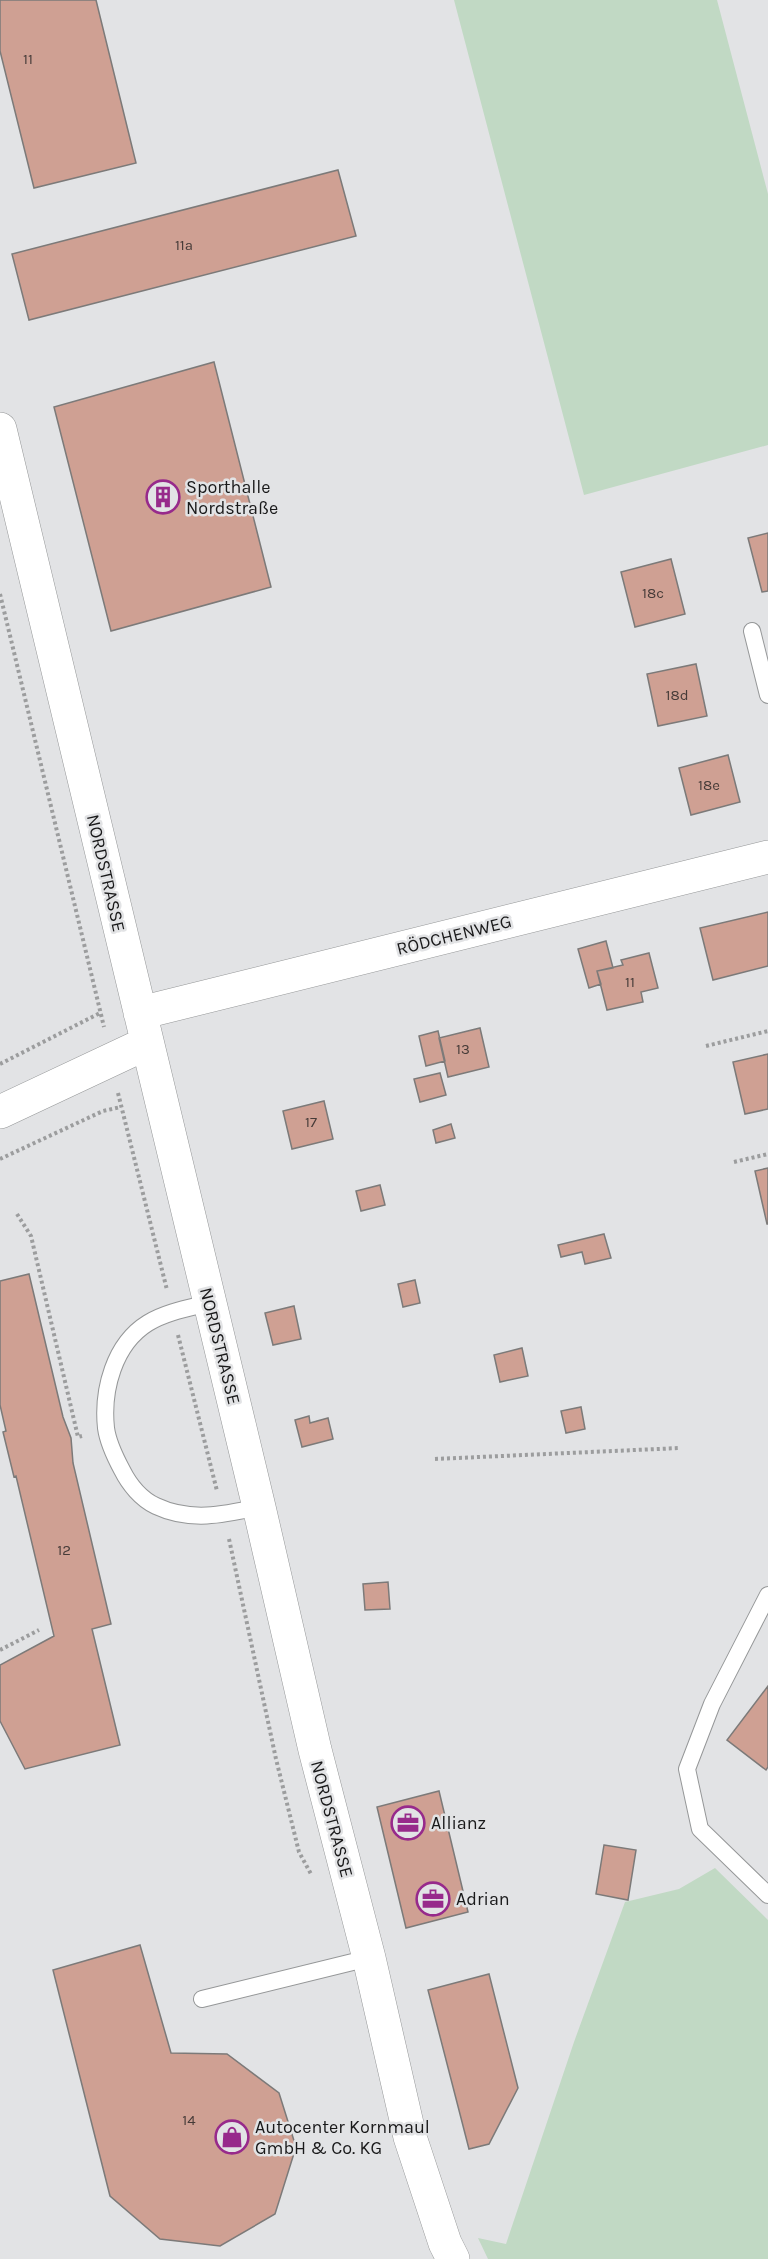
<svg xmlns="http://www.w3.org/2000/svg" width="768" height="2259" font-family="Karla,sans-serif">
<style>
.green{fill:#c1d9c4}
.building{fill:#cfa093;stroke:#7c7a79;stroke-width:1.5}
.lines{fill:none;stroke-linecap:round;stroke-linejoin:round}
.service-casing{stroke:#959798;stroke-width:18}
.minor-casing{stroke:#959798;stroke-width:34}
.path{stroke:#9c9d9e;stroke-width:4;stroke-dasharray:3 3;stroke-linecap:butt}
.service{stroke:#fff;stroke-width:16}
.minor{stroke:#fff;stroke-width:33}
.labels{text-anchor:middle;stroke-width:5;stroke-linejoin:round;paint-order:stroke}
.number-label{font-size:15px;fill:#463b38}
.poi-label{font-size:18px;fill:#19191a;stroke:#e2e3e5;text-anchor:start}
.street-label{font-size:18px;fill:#19191a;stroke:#e2e3e5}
</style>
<rect width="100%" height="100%" fill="#e2e3e5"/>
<path class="green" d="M454 0H717L768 194V445L584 495Z
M715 1868 768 1920V2259H488L478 2238 506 2244 574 2042 625 1902 679 1889Z"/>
<path class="building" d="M0 0H96L136 163 34 188 0 51Z
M338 170 356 236 29 320 12 254Z
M214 362 271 587 111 631 54 407Z
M768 533V591L762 592 748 538Z
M671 559 685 614 635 627 621 572Z
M696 664 707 716 658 726 647 674Z
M728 755 740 802 691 815 679 768Z
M768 912V966L713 980 700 928Z
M606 941 613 968 597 971 601 984 589 988 578 949Z
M649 953 658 988 641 992 643 1002 607 1010 597 971 623 965 621 960Z
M480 1028 489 1067 448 1077 439 1038Z
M438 1031 445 1061 426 1066 419 1036Z
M768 1054V1109L745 1114 733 1062Z
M440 1073 446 1095 420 1102 414 1079Z
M324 1101 333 1139 292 1149 283 1111Z
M451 1124 455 1138 436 1143 433 1130Z
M768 1168V1224H767L755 1171Z
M380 1185 385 1205 361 1211 356 1191Z
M604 1234 611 1258 585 1264 582 1252 561 1257 558 1245Z
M29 1274 63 1417 71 1438 73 1463 111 1624 92 1629 120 1745 25 1769 0 1721V1665L54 1636 16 1476 14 1477 3 1432 6 1431 0 1405V1281Z
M415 1280 420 1303 403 1307 398 1284Z
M294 1306 301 1339 273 1345 265 1313Z
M522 1348 528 1376 500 1382 494 1355Z
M581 1407 585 1429 566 1433 561 1411Z
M309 1416 310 1423 328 1418 333 1439 302 1447 295 1420Z
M388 1582 390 1609 365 1610 363 1584Z
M768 1686V1767L766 1770 727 1740Z
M439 1791 468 1912 406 1928 377 1807Z
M604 1845 636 1850 628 1900 596 1894Z
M140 1945 171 2053 227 2054 279 2093 296 2147 275 2214 220 2246 160 2239 110 2196 53 1970Z
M489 1974 518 2088 489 2144 469 2149 428 1990Z"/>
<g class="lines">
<g class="service-casing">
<path id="service" d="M752 631 768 695
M209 1303C189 1308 166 1312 148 1323 114 1344 102 1390 106 1428 108 1443 115 1457 122 1470 129 1484 141 1499 156 1506 190 1522 223 1515 259 1507
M768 1595 712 1704 687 1769 700 1829 768 1895
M202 1999 369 1958"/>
</g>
<g class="minor-casing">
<path id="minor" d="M0 429 259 1507 315 1750 369 1958 410 2137 445 2243 453 2259
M140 1013 768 857
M0 1112 147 1043"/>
</g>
<path class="path" d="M0 594 104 1027
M706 1046 768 1031
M0 1064 100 1013
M118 1093 167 1290
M0 1159 103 1111 121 1107
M734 1162 768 1154
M17 1214 31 1236 78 1437 82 1436
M178 1335 217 1491
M435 1459 680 1448
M229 1539 276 1759 299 1852 311 1874
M0 1650 39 1630"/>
<use href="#service" class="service"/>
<use href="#minor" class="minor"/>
</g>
<defs>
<g id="building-ring" transform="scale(1.725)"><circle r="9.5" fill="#e2e3e5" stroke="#972a8b" stroke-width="1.5"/><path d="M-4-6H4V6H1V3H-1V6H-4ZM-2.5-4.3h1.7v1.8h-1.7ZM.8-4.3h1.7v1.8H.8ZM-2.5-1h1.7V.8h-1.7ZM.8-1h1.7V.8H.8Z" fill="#972a8b"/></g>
<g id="office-ring" transform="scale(1.725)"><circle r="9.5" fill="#e2e3e5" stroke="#972a8b" stroke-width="1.5"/><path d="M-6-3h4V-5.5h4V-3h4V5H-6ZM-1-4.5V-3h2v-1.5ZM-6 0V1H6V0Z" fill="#972a8b"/></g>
<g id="shop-ring" transform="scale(1.725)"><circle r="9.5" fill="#e2e3e5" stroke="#972a8b" stroke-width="1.5"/><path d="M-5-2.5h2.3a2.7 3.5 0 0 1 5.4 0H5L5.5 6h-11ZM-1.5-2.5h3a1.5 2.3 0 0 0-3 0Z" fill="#972a8b"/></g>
</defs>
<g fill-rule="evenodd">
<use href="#building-ring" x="163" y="497"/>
<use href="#office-ring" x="408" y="1823"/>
<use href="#office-ring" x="433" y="1899"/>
<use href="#shop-ring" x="232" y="2137"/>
</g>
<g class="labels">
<g class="number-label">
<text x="28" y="64">11</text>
<text x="184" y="250">11a</text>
<text x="653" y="598">18c</text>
<text x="677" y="700">18d</text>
<text x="709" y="790">18e</text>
<text x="630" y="987">11</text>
<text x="463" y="1054">13</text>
<text x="311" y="1127">17</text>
<text x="64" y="1555">12</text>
<text x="189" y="2125">14</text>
</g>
<g class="poi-label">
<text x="186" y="493">Sporthalle<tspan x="186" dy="21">Nordstraße</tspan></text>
<text x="431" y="1829">Allianz</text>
<text x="456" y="1905">Adrian</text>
<text x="255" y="2133">Autocenter Kornmaul<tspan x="255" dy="21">GmbH &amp; Co. KG</tspan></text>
</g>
<g class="street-label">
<text transform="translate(106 873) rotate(77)" y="6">NORDSTRASSE</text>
<text transform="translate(454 935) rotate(-14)" y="6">RÖDCHENWEG</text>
<text transform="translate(220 1346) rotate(76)" y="6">NORDSTRASSE</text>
<text transform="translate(332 1819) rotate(75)" y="6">NORDSTRASSE</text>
</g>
</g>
</svg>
